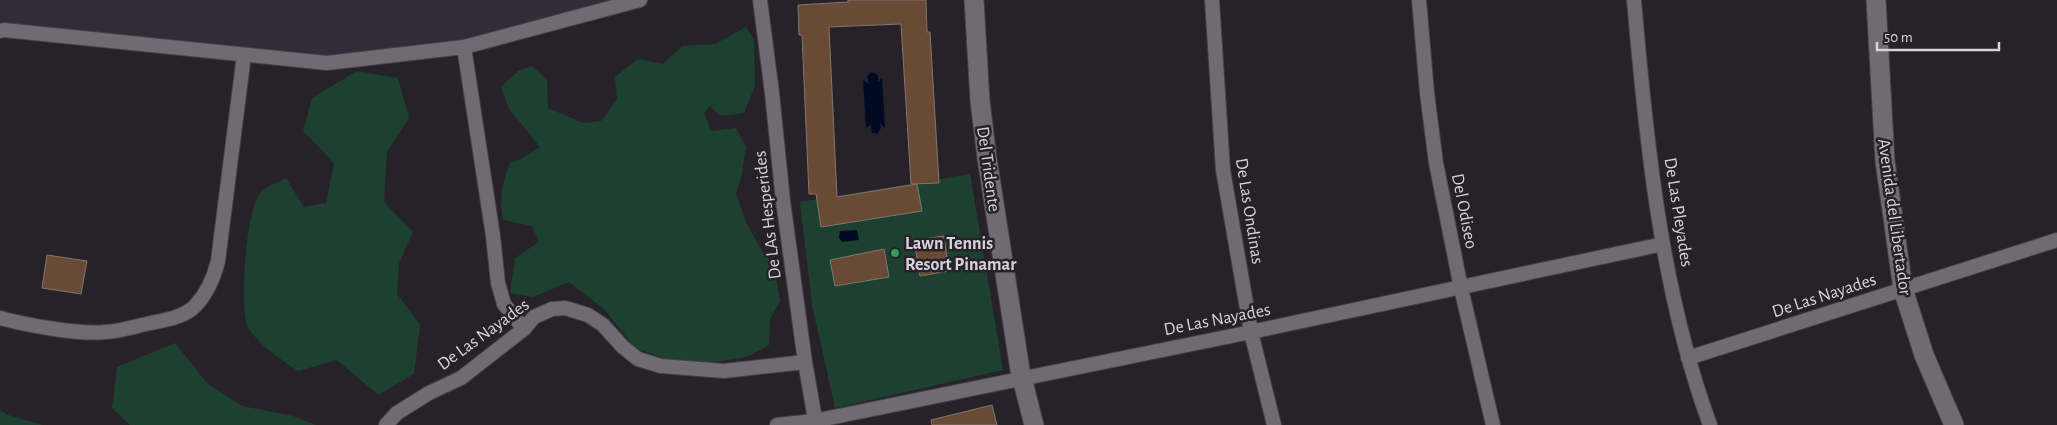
<svg xmlns="http://www.w3.org/2000/svg" width="2057" height="425" font-family="'Alegreya Sans',sans-serif">
<style>
.built{fill:#332b38}
.green{fill:#1d4130}
.water{fill:#020a22}
.building{fill:#694a35;stroke:#807670}
.lines{fill:none;stroke-linecap:round;stroke-linejoin:round}
.street-casing{stroke:#444046;stroke-width:16}
.secondary-casing{stroke:#444046;stroke-width:21}
.street{stroke:#706a73;stroke-width:14}
.secondary{stroke:#706a73;stroke-width:19}
.leisure-dot{fill:#2e9e5b;stroke:#27222a;stroke-width:2}
.labels{text-anchor:middle;stroke-width:5;stroke-linejoin:round;paint-order:stroke}
.street-label{font-size:18px;fill:#d7d4d9;stroke:#27222a}
.poi-label{font-size:18px;font-weight:bold;fill:#d7d4d9;stroke:#27222a;text-anchor:start}
</style>
<rect width="100%" height="100%" fill="#27222a"/>
<path class="built" d="M0 0H640L464 47 327 63 0 31Z"/>
<path class="green" d="M746 27 754 40 755 86 744 113 721 116 710 106 704 113 711 131 736 128 746 147 741 178 736 194 746 222 759 246 774 266 780 301 770 319 769 345 747 357 707 363 667 359 635 348 605 310 569 282 533 297 510 293 515 258 539 242 532 226 503 220C499 198 502 183 510 163L521 159 540 147 509 109 501 87 518 71 532 66 547 80 548 108 583 123 601 121 617 99 615 77 638 59 663 64 682 46 715 44Z
M357 71 398 78 409 118 387 152 384 202 413 232 399 263 397 294 420 325 414 374 378 395 337 360 298 371C281 359 261 347 249 329 238 313 246 210 260 193 265 187 279 182 286 178L304 207 326 203 334 163 303 131 312 98Z
M970 174 1003 370 835 408 812 304 800 202Z
M175 343 207 383 242 406 293 416 316 425H130L112 408 117 367Z
M0 410 8 415 43 425H0Z"/>
<path class="water" d="M872 72 878 75V82L882 78 885 128 880 123 881 128 877 134 872 133 871 125 866 128 863 80 869 84 867 76Z
M857 230 859 240 842 242 839 238 840 231Z"/>
<path class="building" d="M848 0H926L927 32H930L939 183 911 184 901 24 829 27 837 197 917 184 922 211 821 227 816 194H809L802 35H799L798 5 848 2Z
M944 236 949 271 920 276 914 240Z
M884 249 889 277 835 286 830 260Z
M47 255 87 261 81 294 42 288Z
M992 405 997 425H932L931 420Z"/>
<g class="lines">
<g class="street-casing">
<path id="street" d="M760 0 772 93 783 201 805 362 816 425
M1212 0 1223 170 1251 332 1274 425
M1419 0 1427 93 1436 163 1461 288 1493 425
M1634 0C1646 140 1661 292 1710 425
M0 31 4 30 327 63 464 47 640 0
M464 47 493 236 498 283 504 304 524 329
M0 318C26 325 80 335 106 332 121 331 136 326 151 323 166 320 185 317 196 305 208 292 214 277 218 261L244 55
M1688 358 2057 240
M386 425 397 413 429 393 461 378 524 329 534 317 552 309 565 308 588 315 603 325 623 347 638 359 661 366 724 371 805 362
M777 425 814 421 1251 332 1663 244"/>
</g>
<g class="secondary-casing">
<path id="secondary" d="M974 0 980 101 987 158 1020 370 1034 425
M1876 0 1885 161 1903 289 1924 355 1954 425"/>
</g>
<use href="#street" class="street"/>
<use href="#secondary" class="secondary"/>
</g>
<circle class="leisure-dot" cx="895" cy="253" r="5"/>
<g class="labels">
<g class="street-label">
<text transform="translate(989 169) rotate(82)" y="6">Del Tridente</text>
<text transform="translate(1250 211) rotate(81)" y="6">De Las Ondinas</text>
<text transform="translate(1465 211) rotate(79)" y="6">Del Odiseo</text>
<text transform="translate(1679 212) rotate(81)" y="6">De Las Pleyades</text>
<text transform="translate(767 215) rotate(-97)" y="6">De LAs Hesperides</text>
<text transform="translate(1895 217) rotate(82)" y="6">Avenida del Libertador</text>
<text transform="translate(1824 295) rotate(-18)" y="6">De Las Nayades</text>
<text transform="translate(1217 319) rotate(-11)" y="6">De Las Nayades</text>
<text transform="translate(483 334) rotate(-36)" y="6">De Las Nayades</text>
</g>
<g class="poi-label">
<text x="905" y="249">Lawn Tennis<tspan x="905" dy="21">Resort Pinamar</tspan></text>
</g>
</g>
<path d="M1877 42v8h122v-8" fill="none" stroke="#d7d4d9" stroke-width="2.5"/>
<text x="1884" y="42" font-size="15" fill="#d7d4d9" stroke="#27222a" stroke-width="4" paint-order="stroke">50 m</text>
</svg>
